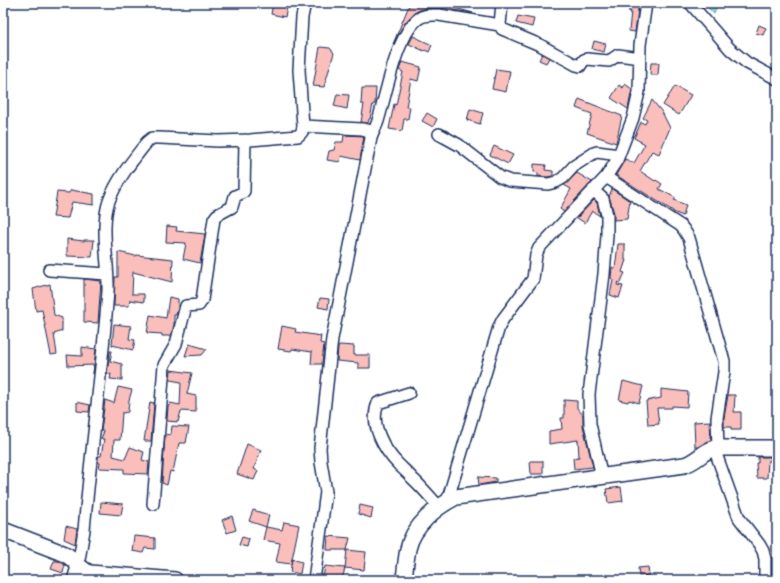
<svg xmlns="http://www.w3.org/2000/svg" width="780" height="583" font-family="'Playpen Sans',sans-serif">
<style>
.water{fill:#8adbe4;stroke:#5e96ae}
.building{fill:#fabebb;stroke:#1b2f5e}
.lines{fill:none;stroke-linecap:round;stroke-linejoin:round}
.street-casing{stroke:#1b2f5e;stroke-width:14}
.secondary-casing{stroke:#1b2f5e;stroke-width:18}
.street{stroke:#fff;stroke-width:11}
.secondary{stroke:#fff;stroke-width:15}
</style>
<rect width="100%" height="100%" fill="#fff"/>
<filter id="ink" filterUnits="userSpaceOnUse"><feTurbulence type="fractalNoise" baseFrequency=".025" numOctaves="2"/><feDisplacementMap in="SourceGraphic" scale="8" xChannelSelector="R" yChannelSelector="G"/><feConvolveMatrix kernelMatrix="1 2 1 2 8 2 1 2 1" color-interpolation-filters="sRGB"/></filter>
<g filter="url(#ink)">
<path class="water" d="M704 3H718L714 14Z"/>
<path class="building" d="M273 3H288L285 17 271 14Z
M410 3H438L473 13 439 8H427L420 10 414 13 405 23 393 44Z
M629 3H639L635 32 629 31 631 11 629 12Z
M518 16 534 19 532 27 516 23Z
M759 25 766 28 763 35 756 33Z
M413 36 432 45 429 52 425 50 424 51 409 44Z
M594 41 606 44 604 52 592 49Z
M320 47 330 48 334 53 324 87 313 86Z
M542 54 549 58 546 63 539 60Z
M402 62 421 67 418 81 411 79 406 107H410L408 119H404L402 131 389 129 394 104 396 105 403 72 399 70Z
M651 63H659L658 75H650Z
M496 69 510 71 506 92 492 89Z
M625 84 632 89 628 109 611 98 619 85 623 88Z
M675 86 691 95 679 115 663 105Z
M362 88H376L375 104H373L370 119H369L368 123 361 122 364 104H361Z
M337 94 349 95 347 109 334 106Z
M579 99 622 116 616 143 587 133 592 114 576 108Z
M652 100 662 112 670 128 659 154 652 151 640 171 655 181 656 180 662 184 659 189 676 198 674 200 686 205 683 216 673 212V211L616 175 625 159 634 163 645 144 634 138 641 122 645 124 647 120 643 118Z
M470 109 483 113 480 124 467 120Z
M427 113 437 119 433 127 422 121Z
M344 135 364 136 360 160 341 156 340 162 327 160 329 151 334 150 336 142H343Z
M494 146 513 155 508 164 490 155Z
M534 164 546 165 545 170 553 171V176L547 177 538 176V173L534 172Z
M577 173 592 182 564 212 560 209 571 189 564 185Z
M612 189 630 201 627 219 614 220V213L609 196Z
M71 190 94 194V205L72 202 68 218 53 217 57 192 69 193Z
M594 200 597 203 600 216 592 211 585 223 577 218Z
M167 226 177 227 176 231 205 234 200 263 183 259 186 243 166 242Z
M67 239 84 241V240H94L92 257 67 256Z
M618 244H625V260H626L622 272 625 273 620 283 618 282 617 285 623 286 619 298 610 295 613 280 611 278 612 267 615 269Z
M118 252 136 256V255L173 259 172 282 133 272 132 294H144V302L130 300 129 306H114L115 277H118Z
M84 279 101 281 98 323 84 322Z
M50 284 54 315 62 318V331L54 334 57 354 51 355 42 310 36 311 33 289Z
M169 297 178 299V308L176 315H174V325L171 336H162V334L147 333 150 315 166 318Z
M320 298 329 299 328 309 318 307Z
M114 324 131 326 129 339 135 340 133 350 112 345Z
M282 326 296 329 295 332 321 336 320 343 324 344 322 364H311L312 352 292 349 291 351 278 349Z
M189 344 207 349 202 355 185 356Z
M340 345 354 346V355H370V368H358V363L337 361 338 346Z
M82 347 96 349 93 374 94 365 68 366 67 355 82 356Z
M110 351H112L110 361 122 364V380L110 379 111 374H107Z
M171 370 192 373 187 394 196 396V412L181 411 178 422 167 421 168 406H169L170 403 180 405 181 382 170 380Z
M623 381 643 386 639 403 629 400 628 402 619 400Z
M118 387 132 390 129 400 128 412 122 413 120 440H114L113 456 125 459 130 447 144 452 142 460 149 462 148 474 124 473V469L99 468 100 463 98 462V456H101L104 439H101L104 431H101L105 400 114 403Z
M661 389 688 392 687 407 672 406V408H657L659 424 648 425 646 401 661 398Z
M728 395H735L734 412H741V430H731V427H724V418Z
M564 400 577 401V408L583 415V426L593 467 574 469 573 458 579 457 578 440 549 444V431L562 429 561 418H564Z
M77 402 90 405 89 412 77 411Z
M150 402 154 403 151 441H144Z
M710 421 711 440 698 447H695L694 422Z
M172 426 189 427 186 443H179L173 472 170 471 167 485 162 483 165 435 171 434Z
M247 444 261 450 254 469 258 471 254 480 237 474Z
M758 457H771V461H768L767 478H757L756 463H758Z
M530 461H543V474H531Z
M478 477 496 478V482L479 485Z
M621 487 623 501 608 503 606 489Z
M101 502 123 504 121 515 100 513Z
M360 505 373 508 371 518 358 514Z
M253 510 269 515 266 527 249 521Z
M232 516 236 530 227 533 222 520Z
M284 522 299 525 291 564 276 562 280 543 263 540 266 527 282 530Z
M66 526 77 529 75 544 64 539Z
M134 536 155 538V549L145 548 143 553 132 551Z
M328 536 350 538 347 550H327Z
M242 537 249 539 247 547 239 545Z
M347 550 366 552 364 570 345 568Z
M292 559 302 562 300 574 290 572Z
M54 561H59L65 565 63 573 51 569Z
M325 566 345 568 342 580 323 578Z
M648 567 649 575 639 576 638 568Z"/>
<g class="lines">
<g class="street-casing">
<path id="street" d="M502 3 500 25 502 29 540 45 576 65 580 66 584 60 587 59 609 61 618 55 640 58
M690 3 730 49 747 63 777 79
M303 126 362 129 367 130 370 133 371 138 332 339 320 448 321 462 326 492 314 580
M439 134 459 145 500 177 510 181 548 184 556 182 563 178 574 166 594 153 597 152 619 155
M371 138C373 132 376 127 378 121 386 95 396 36 418 19 424 14 431 15 439 15L500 25
M606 177 681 226 684 230 689 238 724 361V372L717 418 718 447
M593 190 603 199 607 215V235L604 274 589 394 590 424 602 477
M49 270 107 274
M409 393 378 403C369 424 384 450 399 465 403 469 408 473 412 478 422 487 431 498 440 508
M714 448 739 518 759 544 763 551 765 559V580
M447 502 499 327 503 319 533 279 536 255 539 248 606 177 617 160 633 118 639 92 640 45 646 3
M153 504 164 365 176 344 186 306 199 305 202 300 214 219 217 215 232 207 235 196 242 193 244 191 245 140
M73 580 79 560 84 530C91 451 102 371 108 291 109 264 100 226 109 201 117 179 133 160 147 142L152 138H160L218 141 250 140 298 136 302 132 303 126 299 70 302 17 305 3"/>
</g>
<g class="secondary-casing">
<path id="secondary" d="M3 530 65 554C75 559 79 569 90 573L175 580
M404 580C405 570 406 559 408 549 413 526 436 507 456 497L684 465C696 462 702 452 714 448H777"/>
</g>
<use href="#street" class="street"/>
<use href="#secondary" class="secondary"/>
</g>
</g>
<rect width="780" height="583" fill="none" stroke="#fff" stroke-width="16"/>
<rect x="8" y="8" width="764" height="567" fill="none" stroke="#1b2f5e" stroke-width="1.5" filter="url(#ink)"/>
</svg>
